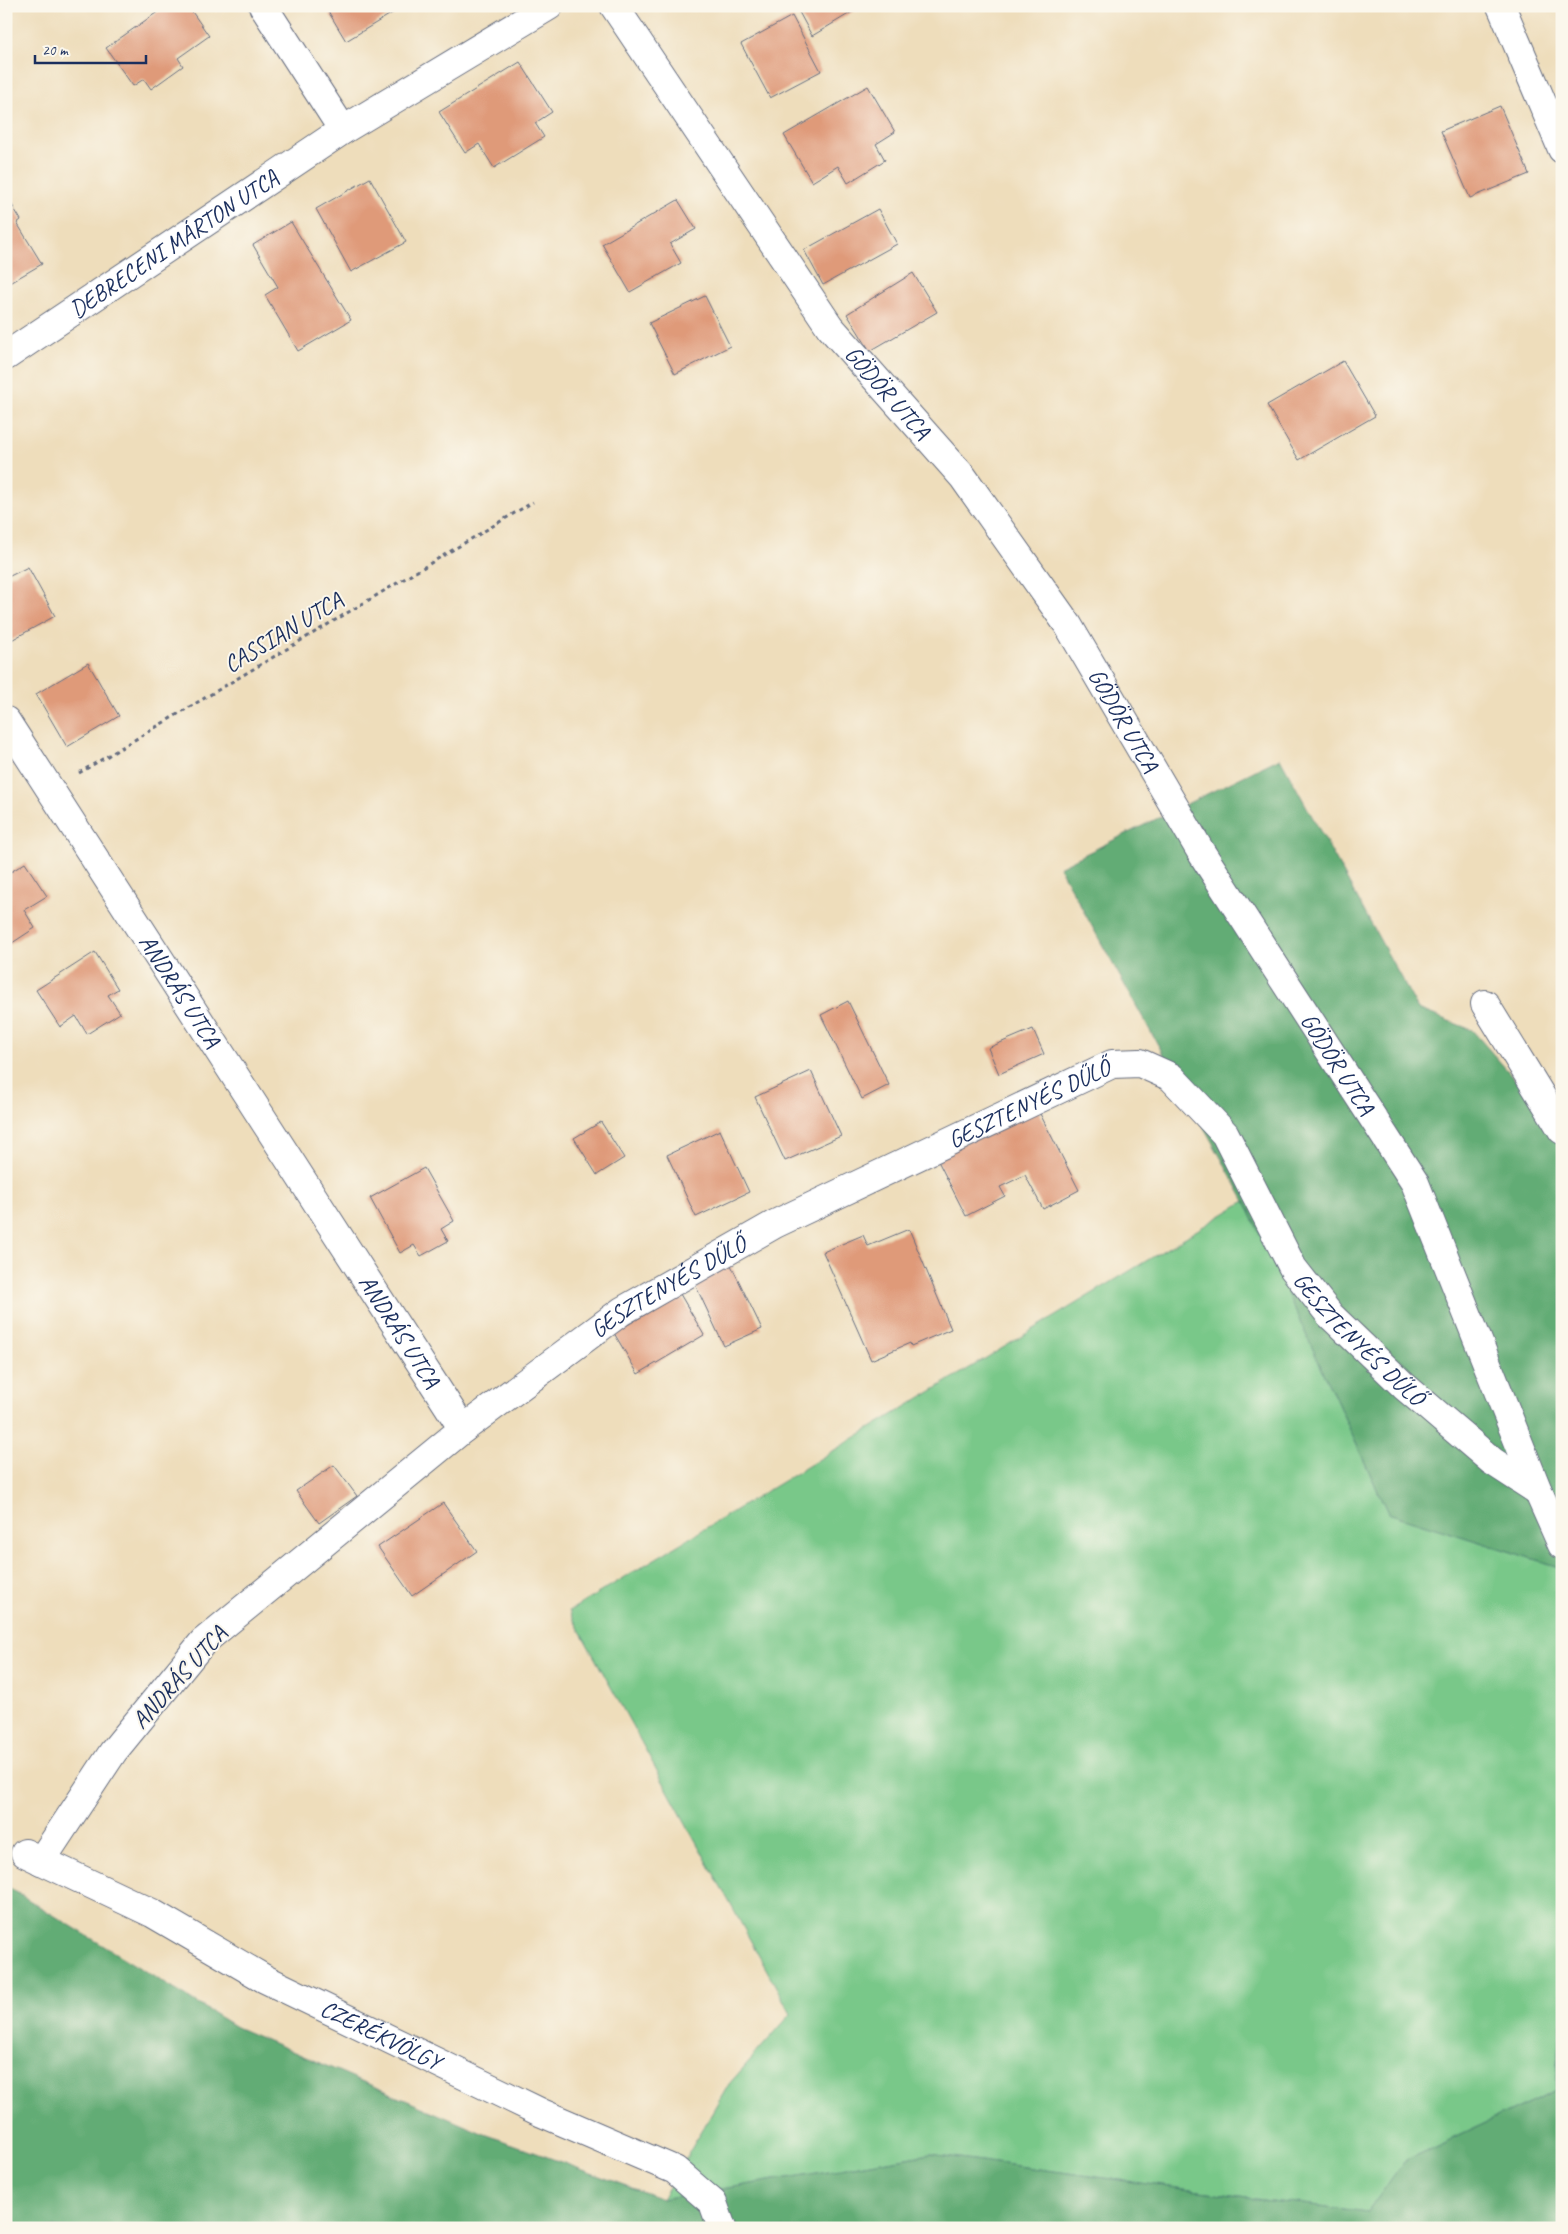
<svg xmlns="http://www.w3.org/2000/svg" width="1568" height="2234" font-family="Caveat,sans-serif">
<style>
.green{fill:#79c889;stroke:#4a7c74}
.forest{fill:#62ac75;stroke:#3e6e6a}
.building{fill:#df9a79}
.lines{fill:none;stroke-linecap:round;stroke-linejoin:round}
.minor-casing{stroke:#656c7f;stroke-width:30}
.path{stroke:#656c7f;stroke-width:3;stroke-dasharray:4 4;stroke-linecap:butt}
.minor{stroke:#fff;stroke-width:28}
.labels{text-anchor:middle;stroke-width:4;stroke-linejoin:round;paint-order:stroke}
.street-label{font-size:24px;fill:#1b2f5e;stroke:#fbf7ec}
</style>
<rect width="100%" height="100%" fill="#fbf7ec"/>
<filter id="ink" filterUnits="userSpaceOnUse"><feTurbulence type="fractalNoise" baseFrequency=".02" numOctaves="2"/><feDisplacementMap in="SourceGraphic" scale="10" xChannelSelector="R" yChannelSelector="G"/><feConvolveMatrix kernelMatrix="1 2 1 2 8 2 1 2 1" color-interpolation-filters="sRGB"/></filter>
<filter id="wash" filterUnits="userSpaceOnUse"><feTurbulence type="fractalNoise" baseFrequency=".0096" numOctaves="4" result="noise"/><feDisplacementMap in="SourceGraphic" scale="20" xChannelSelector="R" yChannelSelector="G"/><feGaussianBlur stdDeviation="1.12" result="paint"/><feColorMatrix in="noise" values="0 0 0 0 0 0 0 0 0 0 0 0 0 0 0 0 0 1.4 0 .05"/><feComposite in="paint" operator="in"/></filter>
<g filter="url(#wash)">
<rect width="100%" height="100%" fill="#edb"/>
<path class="green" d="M1245 1201 1388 1513 1562 1568V2015L1556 2090 1405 2161 1368 2212 1199 2191 930 2154 662 2199 729 2084 791 2014 569 1611Z"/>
<path class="forest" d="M1280 758 1418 1009 1472 1030 1562 1133V1568L1388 1513 1245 1201 1059 867Z
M6 1886 236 2027 482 2133 662 2199 930 2154 1199 2191 1368 2212 1405 2161 1556 2090 1562 2015V2228H6Z"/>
<g id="blocks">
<path class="building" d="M166 6H188L209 36 178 58 183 66 151 89 144 79 133 86 106 48Z
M325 6H404L346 41Z
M809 6H862L812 36 799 12Z
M792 16 821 71 770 98 741 44Z
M520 62 552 112 535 123 544 137 494 168 479 144 465 153 439 112Z
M868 86 895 132 876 144 885 160 848 183 838 166 812 182 784 135Z
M1500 106 1529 174 1470 198 1441 131Z
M370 178 406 242 351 272 316 209Z
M9 200 21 220 17 223 42 264 6 285V201Z
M678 200 696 229 670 244 681 263 630 292 602 244Z
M878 209 897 244 823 285 804 250Z
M291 222 351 320 298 351 265 295 278 287 253 245Z
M913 273 937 312 870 351 847 314Z
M705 296 730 346 675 374 649 323Z
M1343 361 1375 416 1299 460 1267 405Z
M28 567 55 616 6 643V578Z
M88 663 119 716 67 747 36 694Z
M25 863 47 896 24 910 35 928 6 947V875Z
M95 952 118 989 108 995 120 1013 87 1034 76 1016 60 1027 36 990Z
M848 1001 889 1085 862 1099 821 1015Z
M1033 1029 1044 1054 999 1074 988 1048Z
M811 1071 841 1136 785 1161 755 1097Z
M1036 1106 1079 1190 1043 1209 1025 1175 1000 1187 1005 1196 966 1216 936 1157Z
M601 1122 624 1158 597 1175 574 1138Z
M720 1130 749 1192 696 1217 667 1155Z
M424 1168 454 1221 441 1229 448 1241 421 1256 414 1245 400 1253 370 1198Z
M909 1229 951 1329 911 1346 910 1343 871 1360 823 1252 863 1235 868 1246Z
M730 1263 762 1329 724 1346 693 1280Z
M680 1294 704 1335 638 1374 614 1333Z
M334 1465 357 1496 319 1523 296 1491Z
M443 1503 477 1551 412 1596 378 1547Z"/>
</g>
</g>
<g filter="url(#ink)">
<use href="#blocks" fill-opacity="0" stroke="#656c7f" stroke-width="1"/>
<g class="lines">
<g class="minor-casing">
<g id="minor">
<path d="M263 6 343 130"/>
<path id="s1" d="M614 6 830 327 963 477 1068 625 1201 852 1415 1183 1538 1491"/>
<path d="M1501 6 1562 149"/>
<path id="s2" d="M6 356 343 130 549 6"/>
<path id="s3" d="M6 721 463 1429 203 1642 113 1752 41 1861"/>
<path d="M1485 1004 1562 1130"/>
<path id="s4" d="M463 1429 622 1311 775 1224 1112 1064 1140 1063 1171 1077 1225 1134 1293 1268 1330 1315 1404 1386 1492 1461 1538 1491 1562 1545"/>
<path id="s5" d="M25 1853 152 1913 265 1979 542 2113 675 2170 713 2203 722 2228"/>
</g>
</g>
<path class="path" d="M79 773 533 502"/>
<use href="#minor" class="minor"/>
</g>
</g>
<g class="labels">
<g class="street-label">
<text dy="8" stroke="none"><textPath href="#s2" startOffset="202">DEBRECENI MÁRTON UTCA</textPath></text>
<text dy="8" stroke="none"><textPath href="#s1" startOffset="474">GÖDÖR UTCA</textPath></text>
<text transform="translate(283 632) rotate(-31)" y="8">CASSIAN UTCA</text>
<text dy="8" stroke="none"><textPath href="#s1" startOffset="879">GÖDÖR UTCA</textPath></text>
<text dy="8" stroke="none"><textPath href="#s3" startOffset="321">ANDRÁS UTCA</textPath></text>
<text dy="8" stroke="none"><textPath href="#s1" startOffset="1284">GÖDÖR UTCA</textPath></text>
<text dy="8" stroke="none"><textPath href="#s4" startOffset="655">GESZTENYÉS DŰLŐ</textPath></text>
<text dy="8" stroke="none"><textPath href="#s4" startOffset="250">GESZTENYÉS DŰLŐ</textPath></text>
<text dy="8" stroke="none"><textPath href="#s3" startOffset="726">ANDRÁS UTCA</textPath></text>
<text dy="8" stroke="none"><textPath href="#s4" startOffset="1135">GESZTENYÉS DŰLŐ</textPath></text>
<text transform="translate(179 1677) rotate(-48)" y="8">ANDRÁS UTCA</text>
<text dy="8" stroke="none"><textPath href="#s5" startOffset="400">CZERÉKVÖLGY</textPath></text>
</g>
</g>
<rect width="1568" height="2234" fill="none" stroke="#fbf7ec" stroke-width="25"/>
<path d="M35 55v8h111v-8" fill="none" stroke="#1b2f5e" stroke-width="2.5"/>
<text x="42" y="55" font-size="15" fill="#1b2f5e" stroke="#fbf7ec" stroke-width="4" paint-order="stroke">20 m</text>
</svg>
